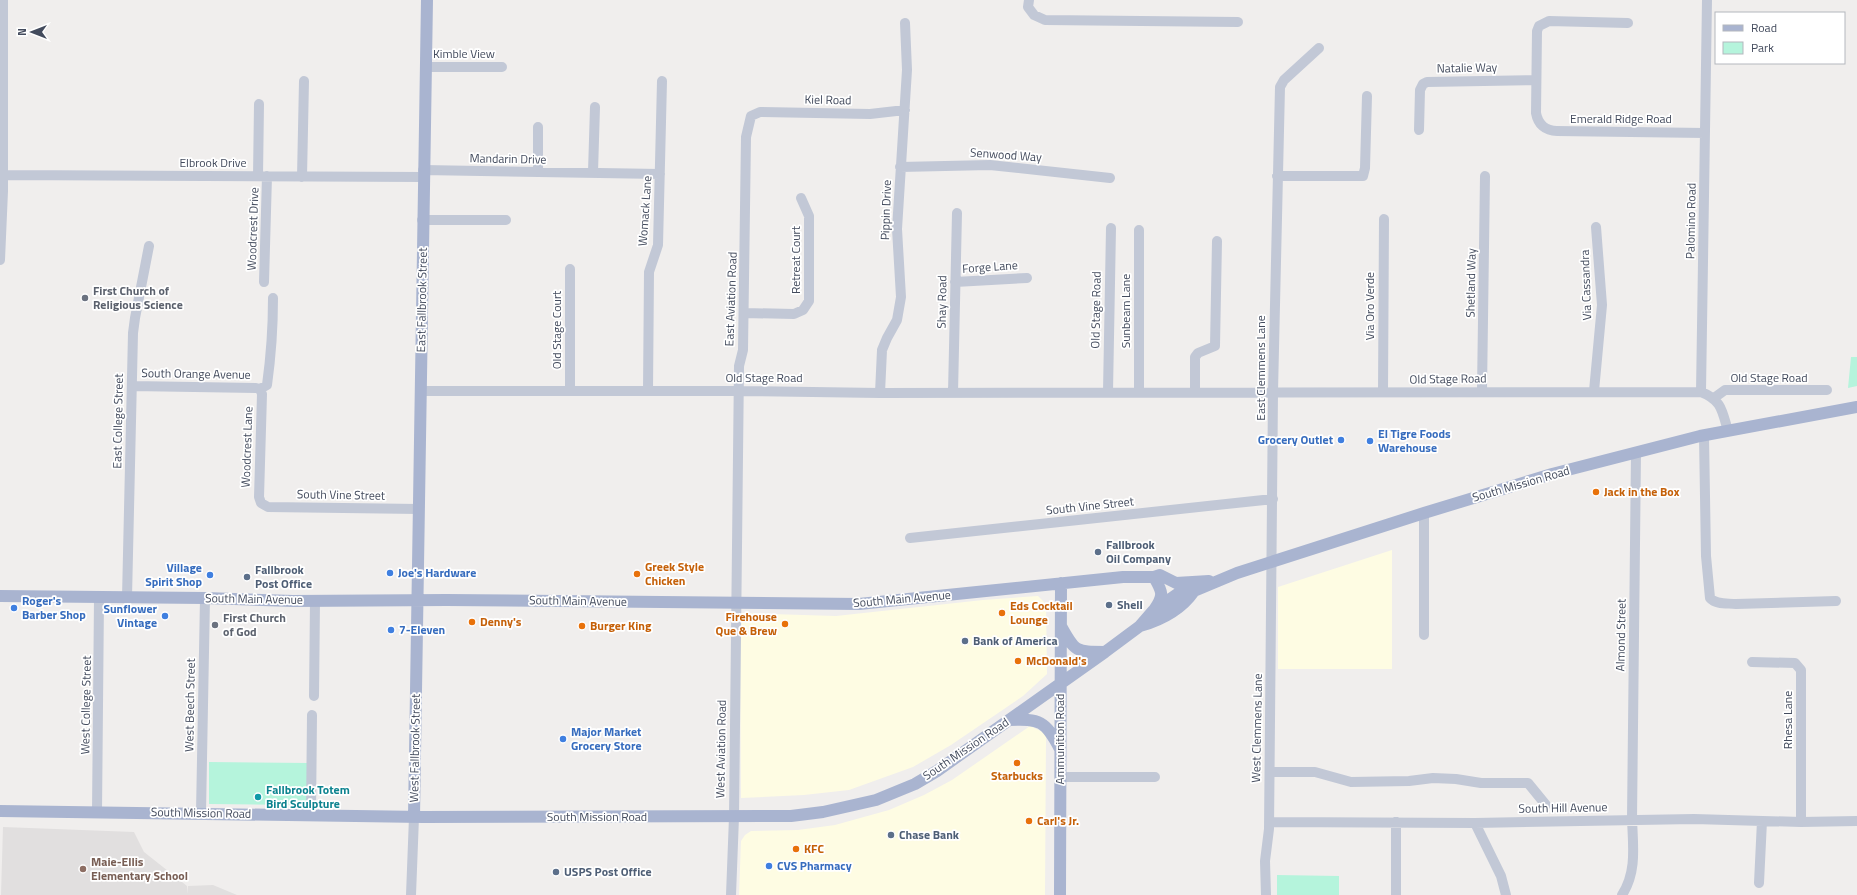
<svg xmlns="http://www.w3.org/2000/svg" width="1857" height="895" font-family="'Titillium Web',sans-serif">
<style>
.commercial{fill:#fefce3}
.education{fill:#e1dfdf}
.green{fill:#b5f4dc}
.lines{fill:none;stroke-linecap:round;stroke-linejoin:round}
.minor{stroke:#c2c8d6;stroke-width:10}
.major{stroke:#a9b4d0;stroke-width:12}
.worship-dot{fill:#6b7280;stroke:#fff;stroke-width:1.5}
.shop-dot{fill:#3f7fe0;stroke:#fff;stroke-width:1.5}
.food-dot{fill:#e8710a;stroke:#fff;stroke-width:1.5}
.service-dot{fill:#5c6f8a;stroke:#fff;stroke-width:1.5}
.culture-dot{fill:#0f9aa8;stroke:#fff;stroke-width:1.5}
.education-dot{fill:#8d6e63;stroke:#fff;stroke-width:1.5}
.labels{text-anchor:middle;stroke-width:3.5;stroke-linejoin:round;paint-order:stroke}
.street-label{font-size:12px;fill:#434b5d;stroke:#fff}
.worship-label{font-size:12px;font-weight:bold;fill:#5b616d;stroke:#fff;text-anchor:start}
.shop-label{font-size:12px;font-weight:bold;fill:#366cbe;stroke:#fff;text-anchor:start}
.food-label{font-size:12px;font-weight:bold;fill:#c56008;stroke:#fff;text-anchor:start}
.service-label{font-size:12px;font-weight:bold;fill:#4e5e75;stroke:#fff;text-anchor:start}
.culture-label{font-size:12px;font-weight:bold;fill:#0d838f;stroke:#fff;text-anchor:start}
.education-label{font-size:12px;font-weight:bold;fill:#785e54;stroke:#fff;text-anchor:start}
</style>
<rect width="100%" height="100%" fill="#f0eeed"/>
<path class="commercial" d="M1392 550V669H1278V587Z
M1038 596 1046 604 1047 674 1023 696 951 745 913 767 849 790 804 795 741 798 740 613 836 616 983 600Z
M1030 726 1045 733 1046 737 1045 895H739L741 841 745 835 751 831 798 830 835 825 889 810 924 795 952 780Z"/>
<path class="education" d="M3 827 134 832 144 852 187 886V894L188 886 213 885 237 895H1Z"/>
<path class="green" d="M1851 357H1857V386L1848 388Z
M209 762 308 763 307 805 209 804Z
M1277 875 1339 876V895H1277Z"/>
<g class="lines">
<path class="minor" d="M1029 0 1028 7 1034 15 1045 20 1238 22
M1707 0 1701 392C1722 400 1722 411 1728 431
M1628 23 1549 21 1539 26 1537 31 1536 113C1538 124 1545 131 1557 131L1705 133
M426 67H502
M1419 130 1420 90 1423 84 1427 82 1536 80
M900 167 990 165 1110 178
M423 170 660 174
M538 172V127
M593 172 595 107
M2 175 423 177
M258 176 259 104
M1277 176H1363L1365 168 1367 96
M302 177 304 81
M422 220H506
M1139 230V392
M0 260 3 191V0
M264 282 267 176
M955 282 1027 278
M744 313 794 314 803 310 809 301V216L801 198
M132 386 256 388 260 389
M260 389 262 394 259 497 261 503 268 507 419 509
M260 389 267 385C271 356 273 328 273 298
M421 391H738L880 393 1701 392
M570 391V269
M648 391 649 272 658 245 662 81
M1482 391 1485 176
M1594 391 1602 305 1596 227
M1108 392 1111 228
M1195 392V357L1198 353 1215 346 1217 241
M1383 392 1384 219
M880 393 882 350 887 338 897 320 901 297 897 229 907 70 905 23
M953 393 957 213
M1714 398 1725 390H1827
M1704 436 1706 556 1710 598C1716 605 1727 603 1736 604L1836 601
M1424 513V635
M910 538 1273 499
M127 598 133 333 135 318 149 246
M1752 662 1795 663 1801 670V822
M314 696 315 601
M1270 772H1315L1351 782 1409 781 1433 778 1456 779 1481 783H1528L1546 805
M1060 777H1155
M97 813 99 598
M201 813 205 598
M311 816 312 715
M1269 822 1475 823 1694 819 1801 822 1857 821
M1396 822V895
M1475 823 1501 876 1506 895
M1759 883 1762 821
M411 895 414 817
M731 895 734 817 739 366 743 350 746 137 751 116 760 112 870 114 905 110
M1266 895 1265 861 1269 829 1273 392 1280 87 1284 80 1319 48
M1622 895C1637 872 1633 846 1632 819L1636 452"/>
<path class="major" d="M0 596 205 598 293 601 446 600 859 604 1123 577H1154L1160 575 1176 583 1209 581
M1154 610C1165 595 1162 591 1154 577
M1061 626C1075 652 1076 652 1105 652
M1140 626C1161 620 1181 610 1194 591
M1009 720C1040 719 1045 720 1060 749
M0 811 423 817 791 816 823 812 876 800 915 784 937 771 1105 652 1140 626 1153 611 1179 593 1194 591 1237 573 1424 513 1552 474 1700 436 1857 407
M414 817 427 0
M1060 895 1061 583"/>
</g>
<g class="worship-dot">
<circle cx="85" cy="298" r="4"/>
<circle cx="215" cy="625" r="4"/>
</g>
<g class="shop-dot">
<circle cx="1341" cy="440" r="4"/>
<circle cx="1370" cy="441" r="4"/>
<circle cx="390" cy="573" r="4"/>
<circle cx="210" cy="575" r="4"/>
<circle cx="14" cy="608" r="4"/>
<circle cx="165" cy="616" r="4"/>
<circle cx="391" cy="630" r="4"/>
<circle cx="563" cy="739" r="4"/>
<circle cx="769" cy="866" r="4"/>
</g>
<g class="food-dot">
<circle cx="1596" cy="492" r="4"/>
<circle cx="637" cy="574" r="4"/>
<circle cx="1002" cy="613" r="4"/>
<circle cx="472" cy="622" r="4"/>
<circle cx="785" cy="624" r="4"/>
<circle cx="582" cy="626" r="4"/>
<circle cx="1018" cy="661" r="4"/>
<circle cx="1017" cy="763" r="4"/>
<circle cx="1029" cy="821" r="4"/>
<circle cx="796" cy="849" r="4"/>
</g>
<g class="service-dot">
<circle cx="1098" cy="552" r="4"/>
<circle cx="247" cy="577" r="4"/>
<circle cx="1109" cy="605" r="4"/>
<circle cx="965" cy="641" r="4"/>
<circle cx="891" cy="835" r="4"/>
<circle cx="556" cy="872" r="4"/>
</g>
<circle class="culture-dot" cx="258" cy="797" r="4"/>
<circle class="education-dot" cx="83" cy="869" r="4"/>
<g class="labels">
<g class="street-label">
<text x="464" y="58">Kimble View</text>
<text transform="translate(1467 68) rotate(-1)" y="4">Natalie Way</text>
<text transform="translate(828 100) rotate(1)" y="4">Kiel Road</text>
<text x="1621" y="123">Emerald Ridge Road</text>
<text transform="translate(1006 155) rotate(4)" y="4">Senwood Way</text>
<text transform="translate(508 159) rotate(1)" y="4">Mandarin Drive</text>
<text x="213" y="167">Elbrook Drive</text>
<text transform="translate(886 210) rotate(-88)" y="4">Pippin Drive</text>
<text transform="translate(645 211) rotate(-86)" y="4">Womack Lane</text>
<text transform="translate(1691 221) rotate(-89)" y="4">Palomino Road</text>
<text transform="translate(253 229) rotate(-88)" y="4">Woodcrest Drive</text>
<text transform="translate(796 260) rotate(-90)" y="4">Retreat Court</text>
<text transform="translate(990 267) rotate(-4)" y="4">Forge Lane</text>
<text transform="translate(1471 283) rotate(-89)" y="4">Shetland Way</text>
<text transform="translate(1586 285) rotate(-92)" y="4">Via Cassandra</text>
<text transform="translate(731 299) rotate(-88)" y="4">East Aviation Road</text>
<text transform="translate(422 300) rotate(-89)" y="4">East Fallbrook Street</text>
<text transform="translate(942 302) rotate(-89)" y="4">Shay Road</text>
<text transform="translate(1370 306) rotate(-90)" y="4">Via Oro Verde</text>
<text transform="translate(1096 310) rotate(-89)" y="4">Old Stage Road</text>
<text transform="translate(1126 311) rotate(-90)" y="4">Sunbeam Lane</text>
<text transform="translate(557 330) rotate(-90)" y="4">Old Stage Court</text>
<text transform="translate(1261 368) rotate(-90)" y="4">East Clemmens Lane</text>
<text transform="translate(196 374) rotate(1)" y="4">South Orange Avenue</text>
<text x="764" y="382">Old Stage Road</text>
<text x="1769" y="382">Old Stage Road</text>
<text transform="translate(1448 379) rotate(-1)" y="4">Old Stage Road</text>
<text transform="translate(118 421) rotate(-89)" y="4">East College Street</text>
<text transform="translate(247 447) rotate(-88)" y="4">Woodcrest Lane</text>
<text transform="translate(1521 484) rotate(-16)" y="4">South Mission Road</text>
<text transform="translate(341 495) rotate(1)" y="4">South Vine Street</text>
<text transform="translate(1090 506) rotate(-6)" y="4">South Vine Street</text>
<text transform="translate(254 599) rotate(1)" y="4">South Main Avenue</text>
<text transform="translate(902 599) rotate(-5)" y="4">South Main Avenue</text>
<text transform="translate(578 601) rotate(1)" y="4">South Main Avenue</text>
<text transform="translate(1621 635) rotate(-89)" y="4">Almond Street</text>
<text transform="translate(86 705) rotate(-89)" y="4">West College Street</text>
<text transform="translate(190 705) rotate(-89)" y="4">West Beech Street</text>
<text transform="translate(1788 720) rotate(-90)" y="4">Rhesa Lane</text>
<text transform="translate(1257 728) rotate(-89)" y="4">West Clemmens Lane</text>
<text transform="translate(1060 739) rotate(-90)" y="4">Ammunition Road</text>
<text transform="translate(415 748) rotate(-89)" y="4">West Fallbrook Street</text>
<text transform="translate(721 749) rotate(-89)" y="4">West Aviation Road</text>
<text transform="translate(966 749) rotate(-34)" y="4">South Mission Road</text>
<text transform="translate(1563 808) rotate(-1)" y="4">South Hill Avenue</text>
<text transform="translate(201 813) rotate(1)" y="4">South Mission Road</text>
<text x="597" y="821">South Mission Road</text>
</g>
<g class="worship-label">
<text x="93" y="295">First Church of<tspan x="93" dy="14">Religious Science</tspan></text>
<text x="223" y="622">First Church<tspan x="223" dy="14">of God</tspan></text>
</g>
<g class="shop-label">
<text x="1378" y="438">El Tigre Foods<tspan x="1378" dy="14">Warehouse</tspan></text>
<text x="1333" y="444" text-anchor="end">Grocery Outlet</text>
<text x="202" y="572" text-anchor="end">Village<tspan x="202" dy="14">Spirit Shop</tspan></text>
<text x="398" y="577">Joe's Hardware</text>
<text x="22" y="605">Roger's<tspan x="22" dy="14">Barber Shop</tspan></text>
<text x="157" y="613" text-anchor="end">Sunflower<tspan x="157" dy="14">Vintage</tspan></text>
<text x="399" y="634">7-Eleven</text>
<text x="571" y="736">Major Market<tspan x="571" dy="14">Grocery Store</tspan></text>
<text x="777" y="870">CVS Pharmacy</text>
</g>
<g class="food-label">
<text x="1604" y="496">Jack in the Box</text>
<text x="645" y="571">Greek Style<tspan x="645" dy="14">Chicken</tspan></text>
<text x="1010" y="610">Eds Cocktail<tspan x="1010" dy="14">Lounge</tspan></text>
<text x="777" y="621" text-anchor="end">Firehouse<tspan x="777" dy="14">Que &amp; Brew</tspan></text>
<text x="480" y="626">Denny's</text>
<text x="590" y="630">Burger King</text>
<text x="1026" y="665">McDonald's</text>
<text x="1017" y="780" text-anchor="middle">Starbucks</text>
<text x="1037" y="825">Carl's Jr.</text>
<text x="804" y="853">KFC</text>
</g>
<g class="service-label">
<text x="1106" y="549">Fallbrook<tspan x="1106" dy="14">Oil Company</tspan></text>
<text x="255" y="574">Fallbrook<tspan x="255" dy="14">Post Office</tspan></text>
<text x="1117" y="609">Shell</text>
<text x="973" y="645">Bank of America</text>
<text x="899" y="839">Chase Bank</text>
<text x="564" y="876">USPS Post Office</text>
</g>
<g class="culture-label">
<text x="266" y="794">Fallbrook Totem<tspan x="266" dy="14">Bird Sculpture</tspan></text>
</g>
<g class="education-label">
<text x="91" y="866">Maie-Ellis<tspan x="91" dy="14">Elementary School</tspan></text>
</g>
</g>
<rect x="1715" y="12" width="130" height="52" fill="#ffffff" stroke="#b4b7be"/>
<rect x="1723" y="25" width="20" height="6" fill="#a9b4d0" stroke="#b4b7be"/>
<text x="1751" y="32" font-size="12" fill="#434b5d">Road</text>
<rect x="1723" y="42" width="20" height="12" fill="#b5f4dc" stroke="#b4b7be"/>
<text x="1751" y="52" font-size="12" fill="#434b5d">Park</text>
<g transform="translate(32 32) rotate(270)" stroke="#ffffff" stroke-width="3" paint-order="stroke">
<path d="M0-3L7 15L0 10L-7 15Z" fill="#434b5d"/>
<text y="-6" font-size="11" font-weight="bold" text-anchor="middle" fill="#434b5d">N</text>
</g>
</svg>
